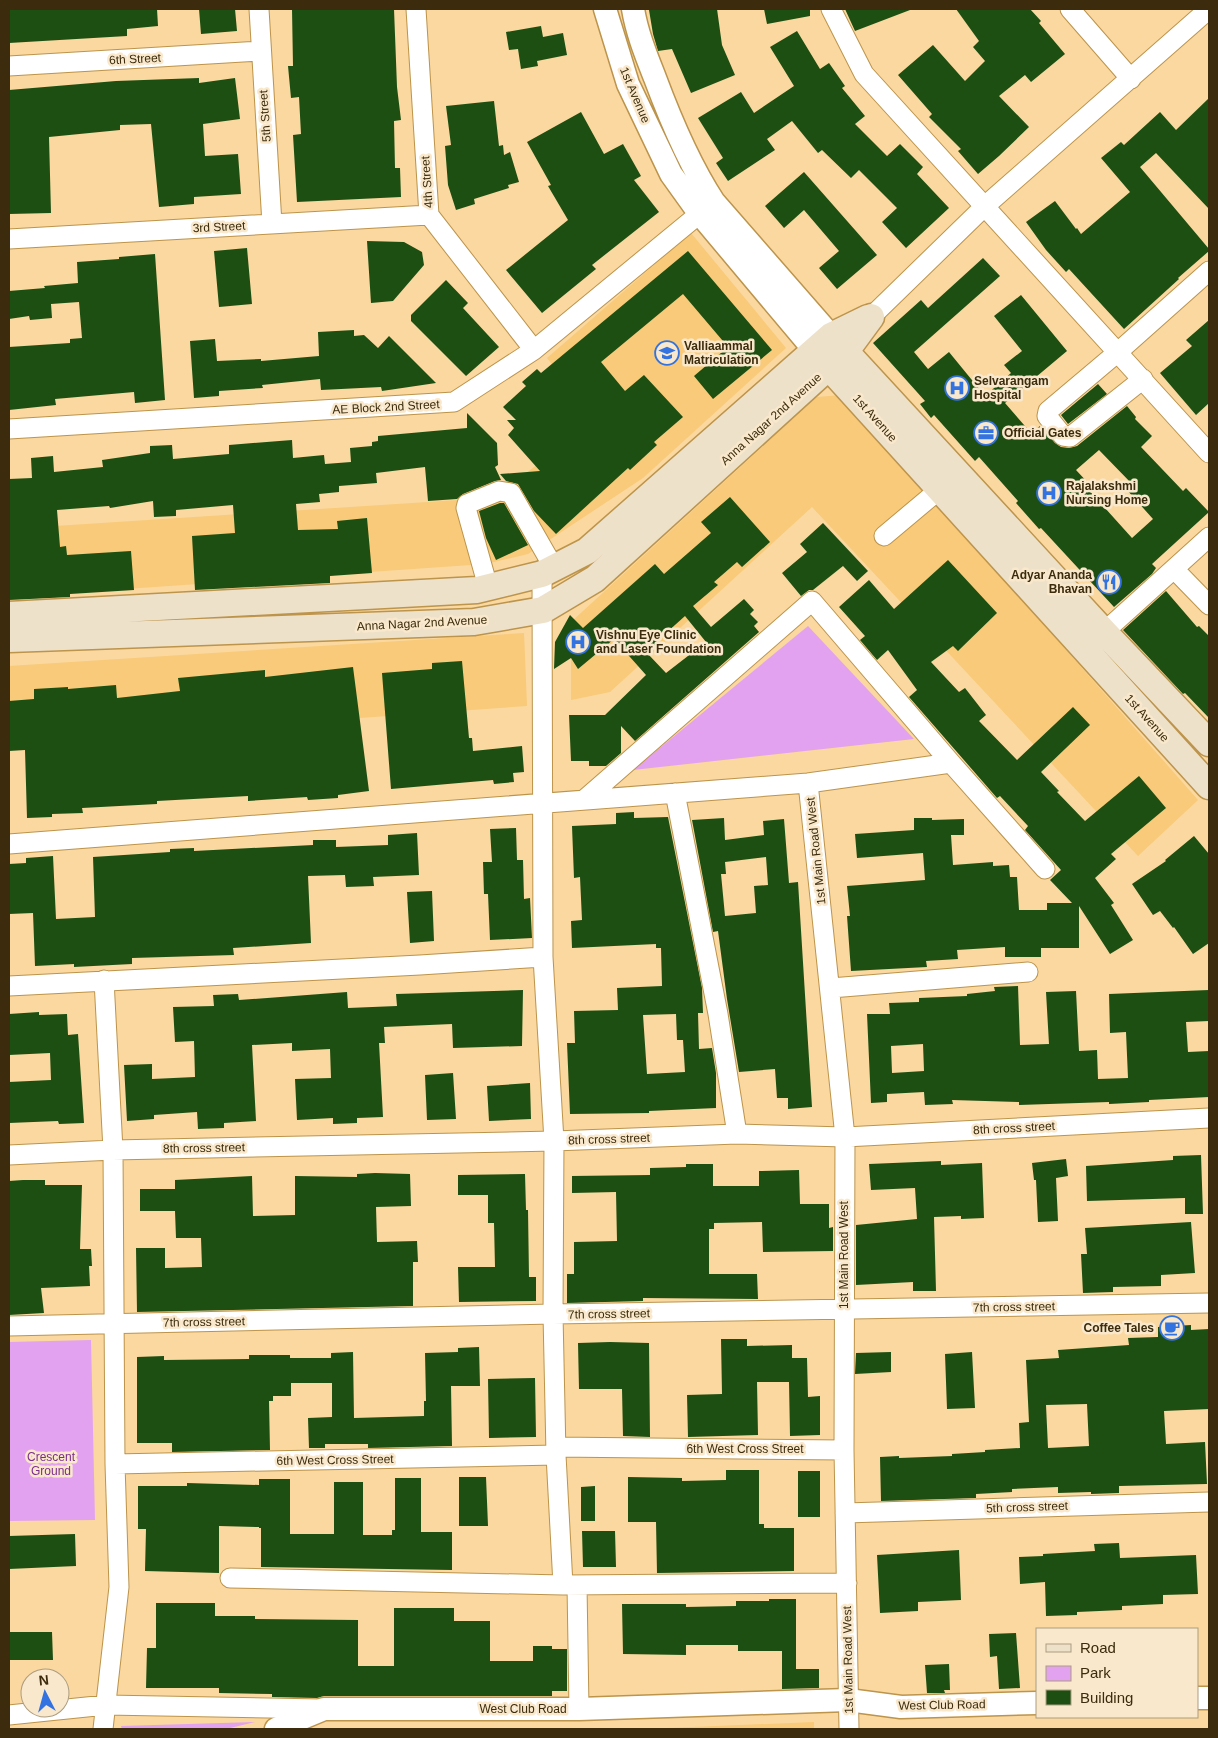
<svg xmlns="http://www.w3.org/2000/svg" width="1218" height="1738" font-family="Arial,sans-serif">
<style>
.built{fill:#f8ca79}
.green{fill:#e2a2f0}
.building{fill:#1d4f13;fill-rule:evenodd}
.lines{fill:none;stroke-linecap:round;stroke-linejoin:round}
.minor-casing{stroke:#bc944c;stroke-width:21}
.tertiary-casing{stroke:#bc944c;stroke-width:25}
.secondary-casing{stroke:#bc944c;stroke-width:29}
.minor{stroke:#fff;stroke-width:19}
.tertiary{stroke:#fff;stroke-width:22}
.secondary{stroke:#eee1ca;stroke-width:26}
.labels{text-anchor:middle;stroke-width:5;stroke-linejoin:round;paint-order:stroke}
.street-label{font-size:12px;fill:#3c2c0d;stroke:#f9e8cc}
.poi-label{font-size:12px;font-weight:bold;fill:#3c2c0d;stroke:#f9e8cc;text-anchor:start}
.park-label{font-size:12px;fill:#7c2e8c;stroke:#f9e8cc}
</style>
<rect width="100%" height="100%" fill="#fad89f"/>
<path class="built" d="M691 233 786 348 643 478 528 554 485 564 9 597V529L459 500 525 474 596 419 547 358Z
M842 395 1198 800 1138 856 812 507 610 692 571 700V622L817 397Z
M524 633 527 706 9 743V666Z
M814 1722V1729H644Z"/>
<path class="green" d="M808 626 914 739 633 770Z
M91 1340 95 1520 9 1521V1342Z
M255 1722 226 1729H122L121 1726Z"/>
<path class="building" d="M9 9H157L158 26 127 29V36L9 43Z
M199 9H235L237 31 201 34Z
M292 9H394L397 87 401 120 394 121 395 168H400L401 197 297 202 293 135 301 134 299 97 291 98 288 66H293Z
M659 9H717L722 45 735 75 691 93 672 49 658 51 653 34 649 10Z
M764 9H810V16L767 24Z
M845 9H909L910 10 855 31Z
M956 9H1030L1041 21 1039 23 1065 54 1031 82 1025 75 999 96 1029 127 999 156 978 174 958 151 961 149 929 117 932 114 898 75 933 45 965 81 985 61 973 47 979 41Z
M541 26 543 37 563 33 567 55 537 61 538 66 521 69 518 49 509 50 506 32Z
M797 31 820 69 829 63 845 86 842 88 865 116 855 124 887 156 900 144 923 167 917 174 949 208 906 248 882 222 897 208 859 170 851 178 822 150 818 153 792 121 767 139 775 150 728 181 716 163 723 158 698 118 741 92 754 113 794 86 770 47Z
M199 78V83L235 78 240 119 203 124 205 156 238 154 241 194 194 197V204L159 207 151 124 120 125V130L49 137 51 213 9 214V90L116 81Z
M1209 98V209L1156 153 1140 167 1209 249V251L1178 278 1179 279 1124 329 1069 269 1066 272 1046 250 1026 222 1055 201 1076 229 1077 228 1081 234 1130 192 1101 158 1121 142 1124 145 1160 112 1176 130Z
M494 101 499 146 503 145 504 155 510 152 519 182 508 185 509 188 474 199 475 204 456 210 448 185 445 146 451 145 446 106Z
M581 112 604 154 623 144 641 176 634 180 659 212 592 265 596 269 542 313 506 270 568 220 548 186 551 185 527 142Z
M804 172 877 255 837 289 819 268 839 251 804 210 784 228 765 206Z
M367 241 404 242 422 252 424 265 393 301 371 303Z
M247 248 252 304 219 307 214 251Z
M688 251 772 350 713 399 694 376 728 347 683 294 601 362 625 391 644 375 683 417 654 442 657 445 630 470 628 468 556 534 534 511 518 484 506 481 500 474 540 471 508 435 514 428 507 420H516L503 407 526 386 522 382 537 369 541 373Z
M155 254 165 400 135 403 134 392 55 399 56 405 9 410V347L70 343V339L82 338 79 302 51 304 52 318 30 320 29 316 9 319V291L45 288 44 286 78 283 77 262 119 259V257Z
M983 258 1000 276 914 352 928 369 949 352 985 396 1011 373 1004 365 1022 351 994 316 1021 295 1067 351 1005 403 1031 433 1040 426 1055 443 1061 447 1069 448 1077 446 1127 406 1136 417 1135 419 1152 436 1141 447 1183 491 1186 488 1209 512 1152 564 1156 568 1152 574 1114 607 1041 528 1039 529 1016 503 1018 501 979 457 975 461 934 415 931 418 920 404 925 401 873 343 921 300 928 308ZM1099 450 1133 485 1127 490 1153 519 1132 538 1087 488 1090 485 1076 470Z
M446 280 468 303 463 308 499 347 466 376 411 321V315Z
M1209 320V403L1196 415 1160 373 1192 346 1186 340Z
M354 330V336L364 335 378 348 389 336 436 383 382 391 381 387 321 390 320 379 262 385 263 388 219 391V396L194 398 190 341 215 339 217 361 261 359V361L319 356 318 332Z
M1098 384 1107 394 1068 424 1061 415Z
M467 413 497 443 498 465 495 467 501 480 495 481 463 494 457 499 428 501 425 467 376 473 377 483 339 486V492L319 494 320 502 296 504 298 530 338 529 337 521 367 518 372 573 330 576V583L195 590 192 536 235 533 233 505 176 510V516L154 517 153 501 110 508 109 506 57 510 60 547 66 546 67 555 131 551 134 590 70 594V597L9 600V479L32 478 31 458 53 456 54 472 103 467 102 460 150 453V446L172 445 173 459 229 454V445L292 440 293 458 324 455 325 464 351 462 350 448 372 446V442L378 441V436L467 428Z
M730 497 770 542 742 567 737 562 714 582 718 585 693 606 711 627 744 599 754 610 750 614 758 622 754 626 759 632 635 741 621 726V753L606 766H589V761H571L569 715H605L646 675 614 639 578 669 571 658 554 669 555 642 570 615 583 628 655 564 664 574 711 533 701 522ZM685 616 706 642 666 673 648 654 659 644 656 642Z
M500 503H504L528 545 496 560 486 538 479 511Z
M823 523 868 571 857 581 843 566 813 590H809L801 596 782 573 807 552 800 544Z
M948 560 997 613 958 651 953 646 931 662 959 692 965 688 986 715 979 721 1017 760 1073 707 1090 725 1041 772 1059 791 1057 792 1085 821 1139 776 1166 808 1111 854 1116 859 1095 878 1114 903 1111 905 1133 940 1110 954 1079 906V948H1041V957H1005V947L957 950 958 959 926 961 927 967 851 971 847 916H850L847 886 925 880 923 853 857 858 855 834 914 830V818H932V820L964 819V835H951L953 865 993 862V866L1009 865 1010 877H1017L1019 910H1047V903H1072L1050 880 1061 870 1025 830 1028 826 1000 796 997 798 909 697 917 690 888 650 877 660 860 640 865 636 839 607 869 580 894 609Z
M1166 591 1197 627 1199 626 1209 636V718L1185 693 1183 694 1123 630Z
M462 661 469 738H472L473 751 522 746 524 772 513 773 514 782 494 784 493 780 391 789 382 673 432 669V663Z
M353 667 369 791 338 795V798L308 800 307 797 248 801V796L157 801V804L82 808 83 813 52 814V817L27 818 25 750 9 751V701L34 699V689L68 687V689L116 685 117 698 180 691 178 678 265 670V677Z
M634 812V818L668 817 702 988 703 1013H698L699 1049 712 1048 716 1073V1108L649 1111V1113L570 1114 567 1043H575L574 1011 618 1010 617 988 662 986 661 948H656V944L572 948 571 921 582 920 580 877 574 878 572 826 616 824V813ZM676 1014 677 1040H683L685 1072 647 1074 643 1015Z
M724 818 725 840 764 835 763 821 784 819 789 883 798 882 812 1107 788 1109V1098H777L775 1069 739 1072 727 999 718 931 713 932 692 820ZM766 857 768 885 754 886 756 913 725 916 721 874H726L725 862Z
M516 828 517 860H523L524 899 530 898 532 938 490 940 488 894H484L483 862H492L490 829Z
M417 833 419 875 373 877 374 886 346 887 345 875 308 876 311 943 233 948 234 955 132 958V964L74 967V964L35 966 33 913 9 914V864L26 863V858L53 856 56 919 95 917 93 857 170 852V849L194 848V851L313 845V840H336V847L388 845V835Z
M1194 836 1209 854V943L1193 954 1174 927 1173 928 1160 911 1153 915 1132 884 1166 861 1165 860Z
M432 891 434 941 410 943 407 892Z
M1018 986 1020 1045 1049 1044 1046 992 1076 991 1079 1051 1097 1050 1098 1079 1128 1078 1126 1032 1110 1033 1109 994 1209 990V1021L1186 1022 1188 1052 1209 1051V1097L1149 1100V1102L1109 1104V1102L1019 1105V1102L952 1100 953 1104 925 1105 924 1092 887 1094V1102L871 1103 867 1014H890L889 1003 919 1002V998L967 996V994L995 991 994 987ZM923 1044 924 1071 892 1073 891 1046Z
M523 990 522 1046 453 1048 452 1024 384 1027 385 1043H379L383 1117 357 1118V1123L333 1124V1118L297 1120 295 1079 331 1078 330 1049 292 1051V1043L252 1045 256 1121 224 1123V1128L198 1129 197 1112 154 1115V1119L127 1121 124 1065 152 1064V1079L195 1077 194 1041 175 1042 173 1007 214 1006 213 995 238 994 239 1000 347 992 348 1008 397 1006 396 994Z
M39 1012V1015L67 1014 68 1035 78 1034 84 1123 59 1124 58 1121 9 1123V1082L51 1080 50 1053 9 1055V1014Z
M453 1073 456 1119 427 1120 425 1075Z
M530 1083 531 1119 489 1121 487 1086Z
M1201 1155 1203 1214H1185V1198L1087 1201 1086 1166 1173 1160V1156Z
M1066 1159 1068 1176 1056 1178 1058 1221 1038 1222 1036 1180H1034L1032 1163Z
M941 1161V1165L982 1163 984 1218 961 1219V1216L934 1217 936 1291H913V1282L856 1285V1225L917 1219 915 1188 871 1190 869 1164Z
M686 1164H713V1186H759V1171L799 1170 800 1204H829V1228L833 1227V1251L763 1252 762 1222 714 1223V1229H709V1274H757L758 1299 643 1298V1301L567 1303V1274H574V1242L617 1241 616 1192 572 1193V1176L650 1175V1168L686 1167Z
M375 1173 410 1174 411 1206 376 1207 377 1242 417 1241 418 1262H413V1306L137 1312 136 1248H165V1268L202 1267 201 1238H176L175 1211H140V1189H175V1180L252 1176 253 1216 295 1215V1176L357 1177V1174Z
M525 1174 526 1210H528L529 1277H536V1301L459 1302 458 1267H495L494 1223H488V1195H458V1175Z
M23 1180H45V1185H82L80 1249H91L92 1266H89L90 1286 41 1288 44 1313 9 1315V1181Z
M1191 1222 1195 1273 1161 1275V1286L1113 1287V1292L1083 1293 1081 1254H1087L1085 1228Z
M1191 1325V1330L1209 1329V1409L1164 1411 1166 1444 1205 1442 1207 1484 1119 1486V1493L1091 1494V1492L1058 1493V1487L1012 1489V1492L976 1494V1498L881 1501 880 1457 899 1456V1458L952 1456V1454L985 1452V1450L1020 1448 1019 1423 1029 1422 1026 1360 1059 1358 1058 1350 1129 1345 1128 1338 1158 1337V1327ZM1087 1404 1089 1446 1048 1448 1046 1405Z
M721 1339H747V1346L792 1345V1358H807L808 1397 820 1396V1435L790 1436 789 1382H757L758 1435 688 1437 687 1395 722 1394Z
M610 1342 649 1343 650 1437 623 1436 622 1389H579L578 1343Z
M479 1347 480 1386H451L452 1446 368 1448V1444H325V1448H309L308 1418 332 1417V1383H291V1396H273V1401H269L270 1450 172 1452V1443H137V1357L164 1356V1360L249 1359V1355H290V1358H331V1353L353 1352 354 1418 424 1416V1401H426L425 1353 458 1352V1348Z
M891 1352V1372L855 1374 856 1353Z
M972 1352 975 1408 947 1409 945 1354Z
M535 1378 536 1437 489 1438 488 1379Z
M726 1470H759V1524H764V1528H794V1571L657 1573 656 1522H628V1477L682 1478V1481L726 1480Z
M798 1471H820V1517H798Z
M459 1477H486L488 1526H459Z
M395 1478H421V1532H452V1570L261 1567V1528H259V1527L219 1526V1573L145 1571 146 1529H138V1486H187V1483L259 1485V1479H290V1534H334V1482H363V1535H392V1530H395Z
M595 1486V1521H581V1487Z
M582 1531H615L616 1567H583Z
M75 1534 76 1566 9 1569V1536Z
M1119 1543 1120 1558 1196 1555 1198 1594 1163 1595V1604L1122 1606V1610L1077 1612V1615L1046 1616 1045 1582 1020 1584 1019 1557 1043 1556V1554L1095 1551 1094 1544Z
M959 1550 961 1600 918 1602V1611L880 1613 877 1555Z
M769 1599H796V1669H819V1688L782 1689V1651H738V1645H686V1655L623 1654 622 1604H686V1607L736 1606V1601H769Z
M156 1603H215V1616H255V1619L358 1620V1666H394V1608H454V1621H490V1661H533V1646H552V1649H567V1691H552V1696H324L317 1698 272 1697V1694L219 1693V1688H146L147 1648H156Z
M9 1632H52L53 1660H9Z
M1016 1633 1020 1688 999 1689 997 1656 990 1657 989 1634Z
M949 1664 950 1690H944L945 1693H927L925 1665Z"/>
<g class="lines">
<g class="minor-casing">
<path id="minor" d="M259 9 272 224
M416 9 429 215 534 350
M831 9 864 74 1209 453
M1070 9 1131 79
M9 66 261 51
M9 239 429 215
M871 317 985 206 1209 9
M1143 379 1070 437 1063 436 1047 416 1048 411 1118 352 1209 271
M9 429 454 402 534 350 709 206
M884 536 940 489
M1174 569 1209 605
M542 574 543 957 554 1141 553 1314 556 1455 563 1585
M488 587 466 508 467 504 499 491 511 493 554 568
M1104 632 1209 537
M808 783 845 1137 844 1450 849 1729
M675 793 718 1014 737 1134
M584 800 812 601 951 763 1045 869
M9 844 808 783 951 763
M9 986 420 965 543 957
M831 988 1028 972
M9 1155 113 1150 554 1141 737 1134 845 1137 1209 1118
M9 1326 553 1314 1209 1303
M556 1447 844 1450
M115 1464 556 1455
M845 1513 1209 1502
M230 1578 563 1585 847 1583
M577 1585 579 1709
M9 1715 106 1705 322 1709
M103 1729 119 1587 115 1464 113 1150 104 980"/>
</g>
<g class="tertiary-casing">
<path id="tertiary" d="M605 9 628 84 671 174 699 213 814 350
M633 9C637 33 646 55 655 78 671 121 689 164 714 202L831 336
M1197 1698H1209
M276 1729 324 1709H579L848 1700 901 1707 1037 1703"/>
</g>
<g class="secondary-casing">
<path id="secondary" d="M833 338 1104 632 1209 743
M818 355 1209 786
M9 615 477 590 542 574 587 551 831 336 868 318
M9 639 474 622 543 610 595 579 846 351 871 317"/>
</g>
<use href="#minor" class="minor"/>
<use href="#tertiary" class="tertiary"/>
<use href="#secondary" class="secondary"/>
</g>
<defs>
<g id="school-ring" transform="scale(1.25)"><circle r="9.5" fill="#f9e8cc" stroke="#3373e1" stroke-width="1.5"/><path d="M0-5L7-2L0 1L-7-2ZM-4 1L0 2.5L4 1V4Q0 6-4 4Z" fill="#3373e1"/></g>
<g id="hospital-ring" transform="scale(1.25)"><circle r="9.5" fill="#f9e8cc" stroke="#3373e1" stroke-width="1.5"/><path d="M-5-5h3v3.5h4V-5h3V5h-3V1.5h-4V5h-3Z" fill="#3373e1"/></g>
<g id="office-ring" transform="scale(1.25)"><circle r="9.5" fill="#f9e8cc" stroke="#3373e1" stroke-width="1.5"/><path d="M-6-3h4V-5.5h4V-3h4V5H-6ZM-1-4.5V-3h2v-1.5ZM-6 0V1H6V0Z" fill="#3373e1"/></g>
<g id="restaurant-ring" transform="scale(1.25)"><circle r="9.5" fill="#f9e8cc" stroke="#3373e1" stroke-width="1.5"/><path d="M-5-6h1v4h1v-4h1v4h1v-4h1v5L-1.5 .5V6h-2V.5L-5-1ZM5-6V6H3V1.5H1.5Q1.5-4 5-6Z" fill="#3373e1"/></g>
<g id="cafe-ring" transform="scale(1.25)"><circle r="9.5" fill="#f9e8cc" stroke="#3373e1" stroke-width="1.5"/><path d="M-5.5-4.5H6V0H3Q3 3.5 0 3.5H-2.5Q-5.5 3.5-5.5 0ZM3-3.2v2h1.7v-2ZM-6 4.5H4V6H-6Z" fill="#3373e1"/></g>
</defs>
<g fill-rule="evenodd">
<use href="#school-ring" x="667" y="353"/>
<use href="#hospital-ring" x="957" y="388"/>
<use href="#office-ring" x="986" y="433"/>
<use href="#hospital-ring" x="1049" y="493"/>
<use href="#restaurant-ring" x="1109" y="582"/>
<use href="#hospital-ring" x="578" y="642"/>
<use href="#cafe-ring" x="1172" y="1328"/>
</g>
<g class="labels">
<g class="street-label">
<text transform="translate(135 59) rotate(-3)" y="4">6th Street</text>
<text transform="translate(635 95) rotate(67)" y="4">1st Avenue</text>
<text transform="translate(265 116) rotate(-94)" y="4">5th Street</text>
<text transform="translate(427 182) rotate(-94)" y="4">4th Street</text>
<text transform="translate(219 227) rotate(-3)" y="4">3rd Street</text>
<text transform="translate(386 407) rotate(-3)" y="4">AE Block 2nd Street</text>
<text transform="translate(875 418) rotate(48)" y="4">1st Avenue</text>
<text transform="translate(771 419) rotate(-42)" y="4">Anna Nagar 2nd Avenue</text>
<text transform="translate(422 623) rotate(-3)" y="4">Anna Nagar 2nd Avenue</text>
<text transform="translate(1147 718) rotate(48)" y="4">1st Avenue</text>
<text transform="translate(816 851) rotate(-96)" y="4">1st Main Road West</text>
<text transform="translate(1014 1128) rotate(-3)" y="4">8th cross street</text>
<text transform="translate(609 1139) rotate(-2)" y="4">8th cross street</text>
<text transform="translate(204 1148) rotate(-1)" y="4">8th cross street</text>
<text transform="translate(844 1255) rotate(-90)" y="4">1st Main Road West</text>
<text transform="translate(1014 1307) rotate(-1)" y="4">7th cross street</text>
<text transform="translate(609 1314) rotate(-1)" y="4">7th cross street</text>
<text transform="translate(204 1322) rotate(-1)" y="4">7th cross street</text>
<text x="745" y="1453">6th West Cross Street</text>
<text transform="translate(335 1460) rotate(-1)" y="4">6th West Cross Street</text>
<text transform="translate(1027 1507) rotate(-2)" y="4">5th cross street</text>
<text transform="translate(848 1660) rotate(-91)" y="4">1st Main Road West</text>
<text transform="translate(942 1705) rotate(-1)" y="4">West Club Road</text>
<text x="523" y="1713">West Club Road</text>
</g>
<g class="poi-label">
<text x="684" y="350">Valliaammal<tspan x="684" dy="14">Matriculation</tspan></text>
<text x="974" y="385">Selvarangam<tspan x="974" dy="14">Hospital</tspan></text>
<text x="1004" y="437">Official Gates</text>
<text x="1066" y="490">Rajalakshmi<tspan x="1066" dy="14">Nursing Home</tspan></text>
<text x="1092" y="579" text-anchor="end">Adyar Ananda<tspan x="1092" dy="14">Bhavan</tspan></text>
<text x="596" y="639">Vishnu Eye Clinic<tspan x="596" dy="14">and Laser Foundation</tspan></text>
<text x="1154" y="1332" text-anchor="end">Coffee Tales</text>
</g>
<g class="park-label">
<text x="51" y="1461">Crescent<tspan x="51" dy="14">Ground</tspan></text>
</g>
</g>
<rect width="1218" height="1738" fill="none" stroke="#3c2c0d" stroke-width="20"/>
<rect x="1036" y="1628" width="162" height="90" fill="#f9e8cc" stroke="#ad9d80"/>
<rect x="1046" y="1644" width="25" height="8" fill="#eee1ca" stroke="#ad9d80"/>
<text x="1080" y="1653" font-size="15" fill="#3c2c0d">Road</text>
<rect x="1046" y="1666" width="25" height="15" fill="#e2a2f0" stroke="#ad9d80"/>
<text x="1080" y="1678" font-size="15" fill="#3c2c0d">Park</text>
<rect x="1046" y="1690" width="25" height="15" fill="#1d4f13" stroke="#ad9d80"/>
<text x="1080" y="1703" font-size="15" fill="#3c2c0d">Building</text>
<g transform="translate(45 1693) rotate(354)"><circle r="24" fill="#f9e8cc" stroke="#ad9d80"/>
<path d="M0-4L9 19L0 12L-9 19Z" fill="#3373e1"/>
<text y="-8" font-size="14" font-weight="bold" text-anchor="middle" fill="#3c2c0d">N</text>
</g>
</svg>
